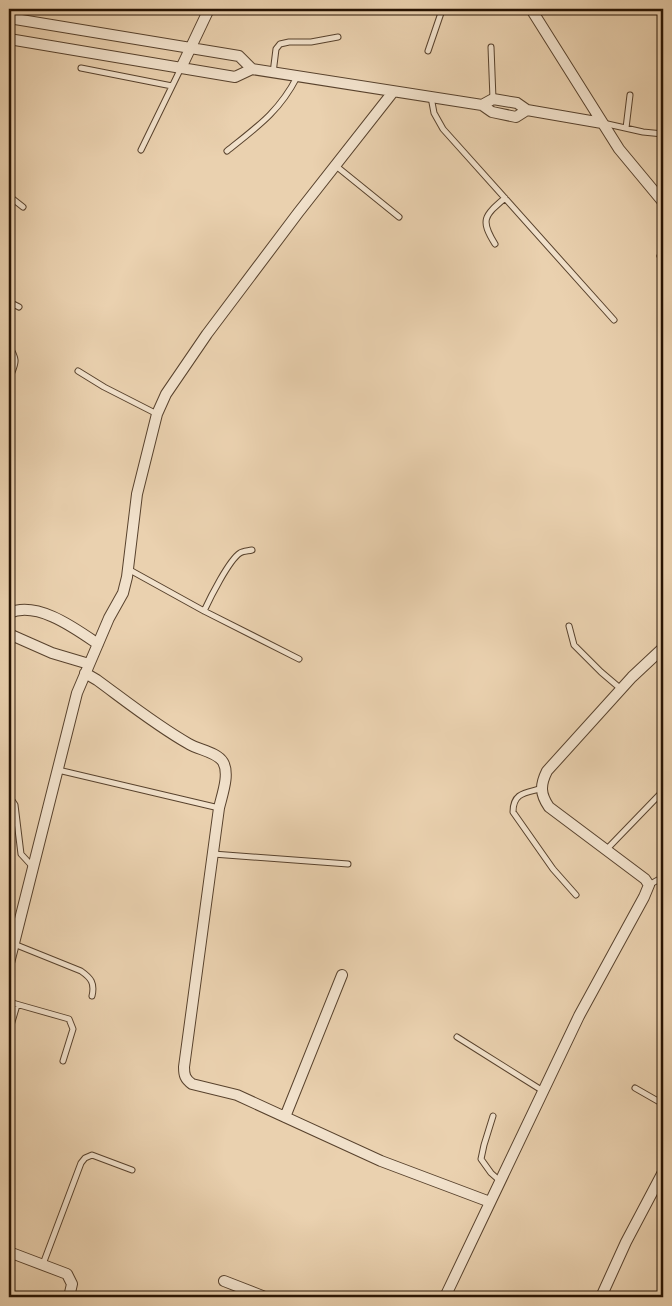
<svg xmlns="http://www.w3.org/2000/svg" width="672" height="1306" font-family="'Libre Bodoni',serif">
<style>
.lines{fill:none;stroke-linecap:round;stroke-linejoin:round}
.service-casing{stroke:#58422d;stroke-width:7}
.minor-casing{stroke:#58422d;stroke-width:12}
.service{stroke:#f1e1cb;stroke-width:5}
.minor{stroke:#f1e1cb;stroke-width:10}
</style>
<rect width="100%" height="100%" fill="#ead1af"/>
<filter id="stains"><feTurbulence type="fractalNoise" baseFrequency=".004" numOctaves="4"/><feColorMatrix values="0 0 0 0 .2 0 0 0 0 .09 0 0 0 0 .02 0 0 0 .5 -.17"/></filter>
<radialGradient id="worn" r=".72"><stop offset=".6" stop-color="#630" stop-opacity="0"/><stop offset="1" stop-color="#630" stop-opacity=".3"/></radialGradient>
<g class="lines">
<g class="service-casing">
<path id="service" d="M491 47 493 99
M428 51 441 13 444 9
M81 68 172 86
M273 73 276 49 280 44 289 42H311L338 37
M431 97 434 113 443 129 614 320
M603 123 643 132 663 134
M626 128 630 95
M141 150 181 68
M227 151C257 127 279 112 297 77
M336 166 399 217
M9 196 23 207
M495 244C480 220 484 216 505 198
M660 256 663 253
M9 302 19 307
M661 344 663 342
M9 346C19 362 15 363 9 380
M78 371 104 387 157 414
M128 569 204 611 299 659
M661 576 663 583
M204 611C210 598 229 560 240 553 243 551 248 551 252 550
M569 626 574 645 601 672 621 689
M58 770 219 808
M540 789C525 793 513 793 513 812L553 869 576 895
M9 796 15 805 21 854 32 866
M606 850 663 791
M213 854 348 864
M649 885 663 877
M14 944 81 971C91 978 95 983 92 996
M9 1002 69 1019 73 1029 63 1061
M9 1032 17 1005
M457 1037 543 1091
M635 1088 663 1104
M493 1116 484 1145 481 1159 491 1173 500 1181
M43 1264 81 1163 85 1158 92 1155 132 1170"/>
</g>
<g class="minor-casing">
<path id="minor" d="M531 9 619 149 663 202
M9 18 239 56 252 69 482 105 492 112 516 117 527 110
M9 39 235 77 252 69
M181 68 209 9
M482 105 493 99 517 103 527 110 602 123
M9 613C37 600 76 629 98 644
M9 634 52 653 89 664
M85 673 97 680C127 702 157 726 189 744 199 750 217 752 223 762 230 774 222 795 219 808L184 1067C184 1075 185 1079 192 1084L237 1095 381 1161 490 1202
M9 963 77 693 109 618 123 593 127 577 137 494 157 414 166 394 207 334 298 213 393 92
M285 1117 342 975
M9 1252 67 1274 72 1284 69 1297
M224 1281 265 1297
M445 1297 579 1016 644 897 649 885 645 879 549 807C540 794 540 785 547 771L632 677 663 648
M601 1297 626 1242 663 1172"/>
</g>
<use href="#service" class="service"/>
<use href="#minor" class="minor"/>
</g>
<rect width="672" height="1306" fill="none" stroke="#ead1af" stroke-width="30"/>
<rect x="10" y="10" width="652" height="1286" fill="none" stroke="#271302" stroke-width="2.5"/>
<rect x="15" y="15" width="642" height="1276" fill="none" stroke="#271302"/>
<rect width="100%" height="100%" filter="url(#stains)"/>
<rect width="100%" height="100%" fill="url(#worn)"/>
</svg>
